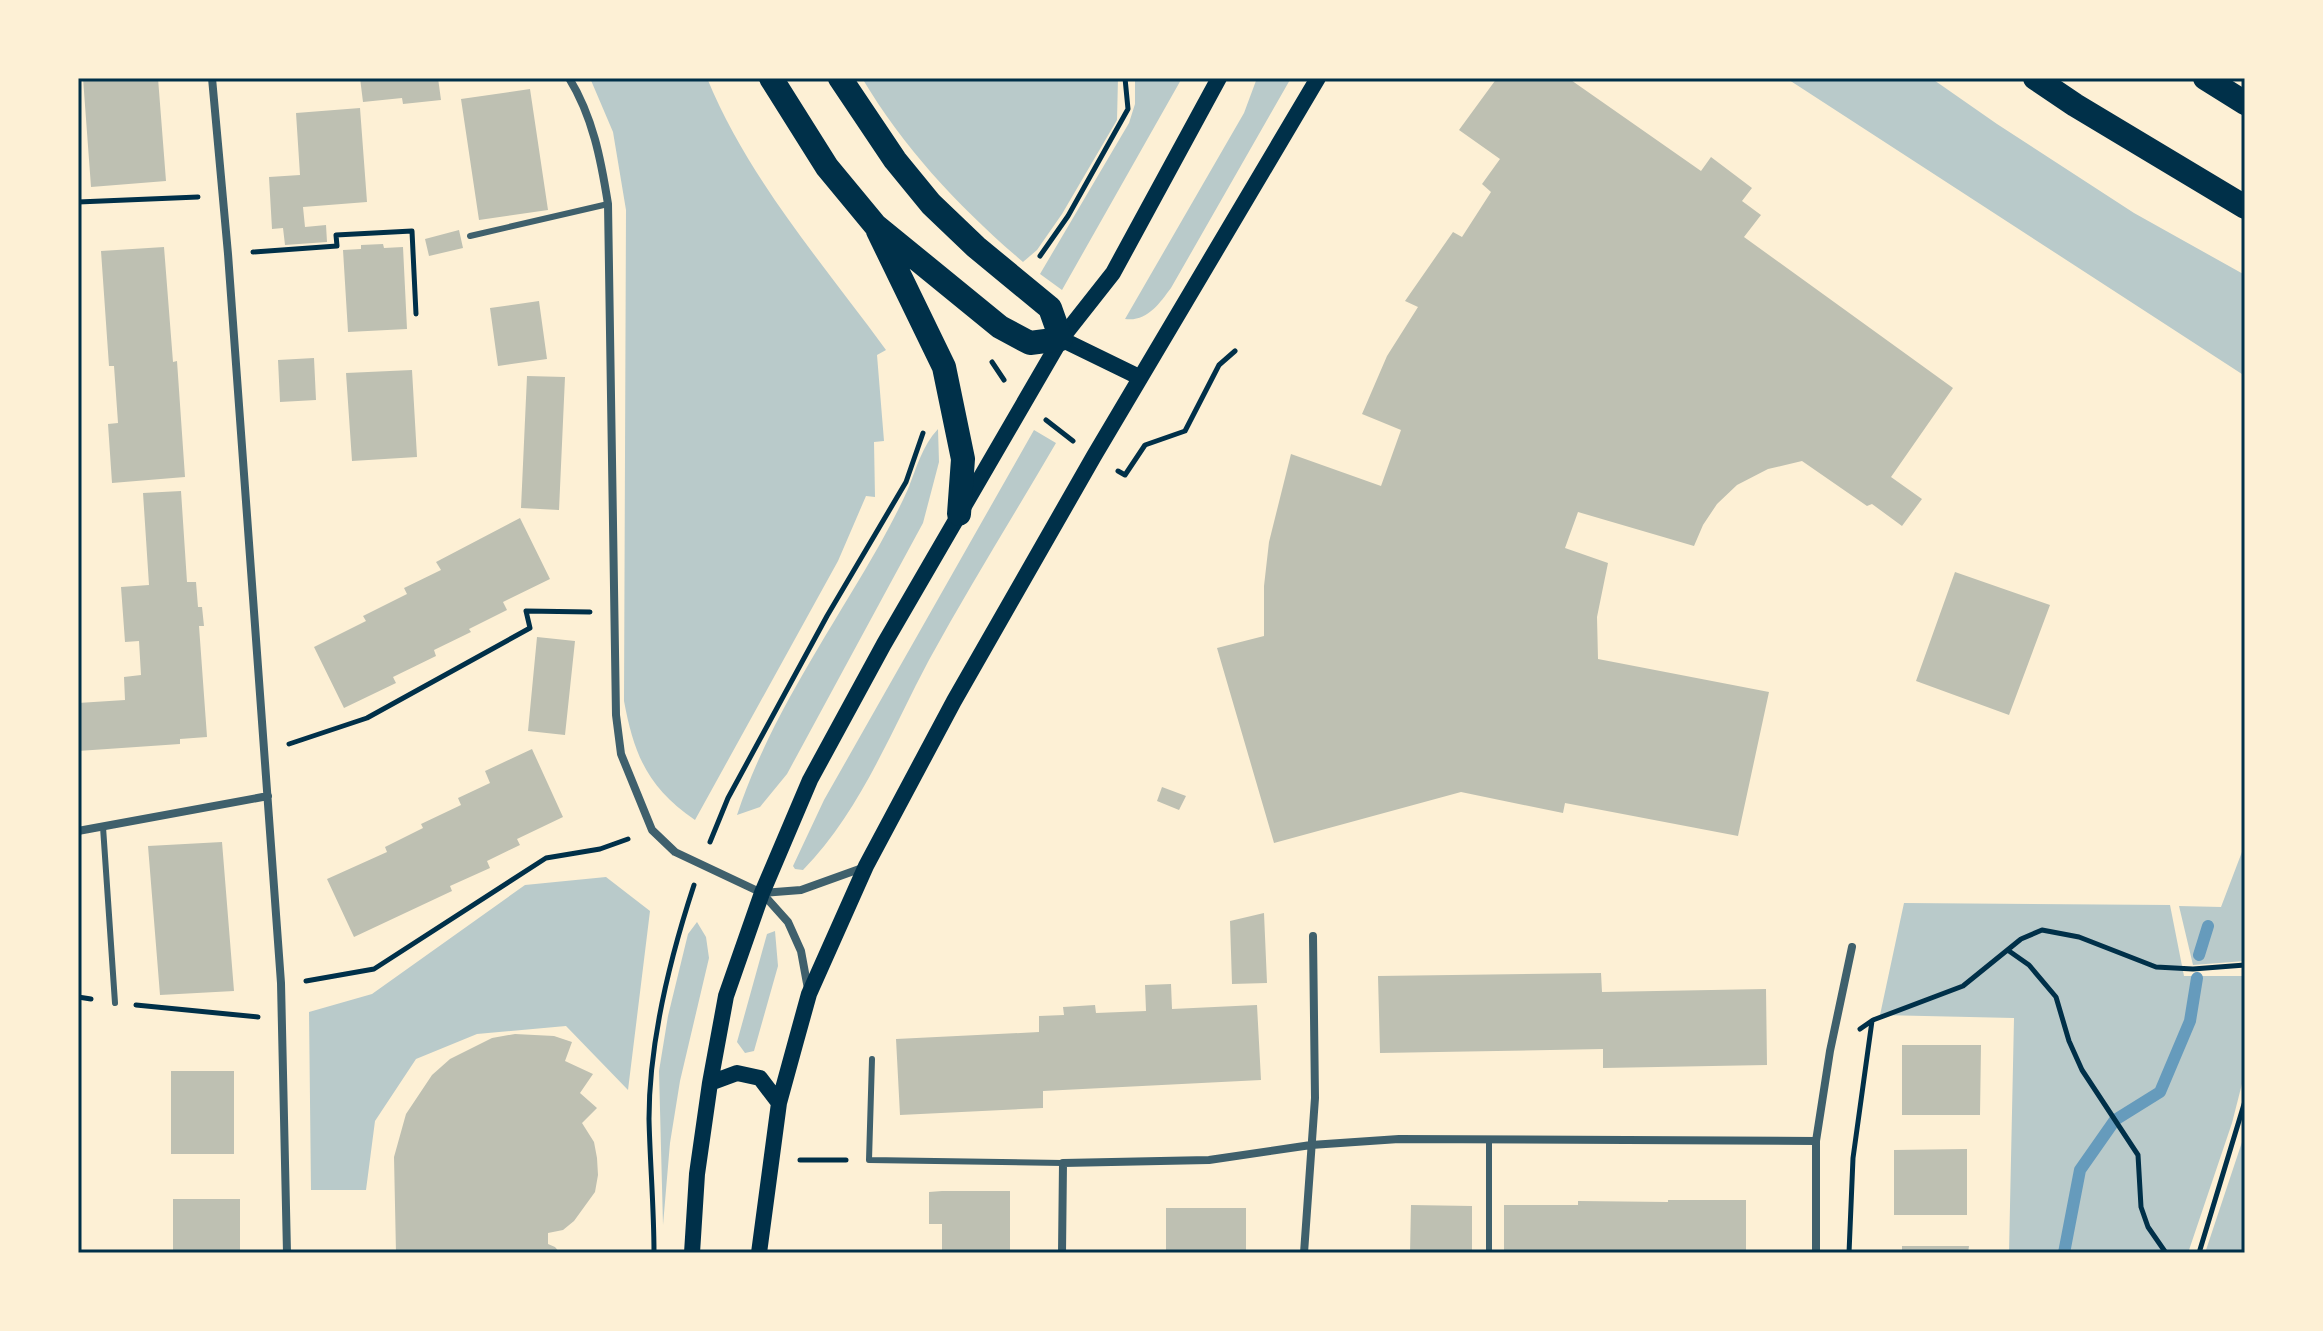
<svg xmlns="http://www.w3.org/2000/svg" width="2323" height="1331" font-family="Spectral,serif">
<style>
.green{fill:#b9caca}
.lines{fill:none;stroke-linecap:round;stroke-linejoin:round}
.stream{stroke:#669bbc;stroke-width:12}
.building{fill:#bec0b2}
.path{stroke:#003049;stroke-width:5}
.service{stroke:#3f606c;stroke-width:6}
.minor{stroke:#3f606c;stroke-width:8}
.secondary{stroke:#003049;stroke-width:16}
.motorway{stroke:#003049;stroke-width:24}
.neatline{fill:none;stroke:#003049;stroke-width:3}
</style>
<rect width="100%" height="100%" fill="#fdf0d5"/>
<path class="green" d="M590 78H707C749 180 822 262 886 350L877 355 884 441 874 442 875 497 866 496 838 561 695 820C648 788 634 755 624 701L626 210 613 132Z
M862 78H1118L1117 120 1062 214 1037 250 1023 262C960 208 905 150 862 78Z
M1135 78H1182L1062 290 1040 274 1129 123 1135 104Z
M1257 78H1291L1171 288C1159 304 1147 322 1125 319L1244 113Z
M1786 78H1931L1997 124 2134 213 2245 275V376Z
M938 429 939 462 923 523 787 774 760 807 737 815C769 718 830 632 880 544 890 526 900 507 908 489 917 467 922 446 938 429Z
M1034 430 1056 443C1014 515 969 587 929 660 891 731 860 812 803 870L795 869 793 866 824 800Z
M2245 844V961L2193 965 2179 906 2221 907Z
M606 877 650 911 628 1090 566 1026 477 1034 416 1059 375 1121 366 1190H311L309 1012 372 994 525 885Z
M1904 903 2170 905 2184 976H2245V1072L2232 1123 2188 1253H2009L2014 1018 1880 1015Z
M697 922 706 937 709 958 680 1081 670 1143 663 1225 659 1071 668 1016 688 934Z
M775 931 778 966 754 1051 745 1053 737 1042 767 934Z
M2245 1133V1253H2205Z"/>
<g class="lines">
<path class="stream" d="M2199 955 2208 926
M2064 1253 2080 1170 2115 1120 2160 1092 2190 1021 2197 978"/>
</g>
<path class="building" d="M83 78H158L166 181 91 187Z
M360 78H438L441 100 403 104 402 98 363 102Z
M1497 78H1568L1701 171 1711 157 1752 188 1742 201 1761 215 1744 237 1953 388 1891 477 1922 499 1902 526 1872 504 1867 506 1802 461 1768 469 1737 485 1717 504 1703 525 1694 546 1578 512 1565 548 1608 563 1597 617 1598 659 1769 692 1738 836 1565 803 1563 813 1461 792 1274 843 1217 648 1264 636V586L1269 542 1291 454 1381 486 1401 430 1362 414 1387 356 1418 307 1405 301 1453 232 1462 237 1491 192 1482 184 1500 159 1459 130Z
M530 89 548 210 479 220 461 99Z
M360 108 367 202 303 207 305 227 326 225 327 242 285 245 283 228 272 229 269 177 300 175 296 113Z
M459 230 463 248 429 256 425 239Z
M383 244 384 248 403 247 407 329 348 332 343 250 361 249V245Z
M164 247 173 362 177 361 185 477 112 483 108 424 118 423 114 366H109L101 251Z
M539 301 547 359 498 366 490 308Z
M314 358 316 400 280 402 278 360Z
M412 370 417 457 352 461 346 373Z
M527 376 565 377 559 510 521 508Z
M181 491 187 582H196L198 607H202L204 626H199L207 737 180 739V744L78 751V703L125 700 124 677 141 675 139 641 125 642 121 587 149 585 143 493Z
M520 518 550 579 503 602 507 610 469 629 471 632 434 650 436 656 393 677 396 683 344 708 314 647 366 621 363 616 407 594 404 588 441 570 436 562Z
M1955 572 2050 605 2009 715 1916 681Z
M537 637 575 641 565 735 528 731Z
M532 749 563 817 517 839 520 845 487 861 490 868 450 886 452 891 354 937 327 879 387 852 385 847 423 828 421 824 461 805 458 798 490 783 485 771Z
M1162 787 1186 796 1179 810 1157 801Z
M222 842 234 991 160 995 148 846Z
M1264 913 1267 983 1232 984 1230 921Z
M1601 973 1602 992 1766 989 1767 1065 1603 1068V1049L1380 1053 1378 976Z
M1171 984 1172 1009 1257 1005 1261 1080 1043 1091V1108L900 1115 896 1039 1039 1032V1016L1064 1015 1063 1007 1095 1005 1096 1013 1146 1011 1145 985Z
M515 1034 554 1036 572 1042 565 1061 593 1074 580 1093 597 1108 582 1123 594 1142 597 1158 598 1175 595 1192 574 1221 563 1230 548 1233V1244L555 1247 560 1253H396L394 1157 406 1114 432 1075 450 1059 492 1038Z
M1902 1045H1981L1980 1115H1902Z
M171 1071H234V1154H171Z
M1967 1149V1215H1894V1150Z
M942 1191H1010V1253H942V1224H929V1192Z
M173 1199H240V1253H173Z
M1668 1200H1746V1253H1504V1205H1578V1201L1668 1202Z
M1411 1205 1472 1206V1253H1410Z
M1166 1208H1246V1253H1166Z
M1902 1246H1969L1968 1253H1902Z"/>
<g class="lines">
<path class="path" d="M78 202 198 197
M253 252 337 246 336 235 412 231 416 314
M1040 256 1068 216 1128 109 1125 78
M992 362 1004 380
M1046 420 1073 441
M1118 471 1125 475 1145 445 1185 431 1219 365 1235 351
M289 744 367 718 530 628 526 611 590 612
M710 842 728 798 827 616 906 482 923 433
M2009 951 2029 965 2056 997 2069 1041 2082 1070 2138 1155 2141 1207 2148 1227 2166 1253
M306 981 374 969 546 858 600 849 628 839
M78 997 91 999
M136 1005 258 1017
M1860 1029 1873 1020 1963 986 2021 939 2042 930 2079 937 2156 967 2193 969 2245 965
M800 1160H846
M654 1253C654 1208 650 1163 649 1119 649 1041 670 958 694 885
M1849 1253 1853 1158 1872 1021
M2199 1253 2245 1101"/>
<path class="service" d="M470 236 608 204
M103 827 115 1003
M872 1059 869 1160 1063 1163
M1489 1140V1253"/>
<path class="minor" d="M212 78 228 254 281 983 287 1253
M569 78C593 117 601 160 608 204L616 715 621 754 652 830 675 852 762 893 788 922 801 951 808 989
M78 831 268 796
M762 893 801 890 865 867
M1062 1253 1063 1163 1209 1160 1311 1145 1399 1139 1816 1141
M1304 1253 1315 1098 1313 936
M1816 1253V1141L1830 1051 1852 947"/>
<path class="secondary" d="M1061 339 1139 377
M710 1083 737 1073 760 1078 779 1103
M692 1253 697 1174 710 1083 726 996 762 893 810 780 884 644 1061 339 1113 273 1219 78
M759 1253 779 1103 796 1041 809 994 866 866 954 701 1094 456 1318 78"/>
<path class="motorway" d="M771 78 827 167 875 225 1000 327 1030 343 1061 339 1050 308 976 247 931 204 895 160 840 78
M2035 78 2075 105 2245 207
M2205 78 2245 103
M878 231 944 367 963 459 959 514"/>
</g>
<rect width="2323" height="1331" fill="none" stroke="#fdf0d5" stroke-width="160"/>
<rect x="80" y="80" width="2163" height="1171" class="neatline"/>
</svg>
